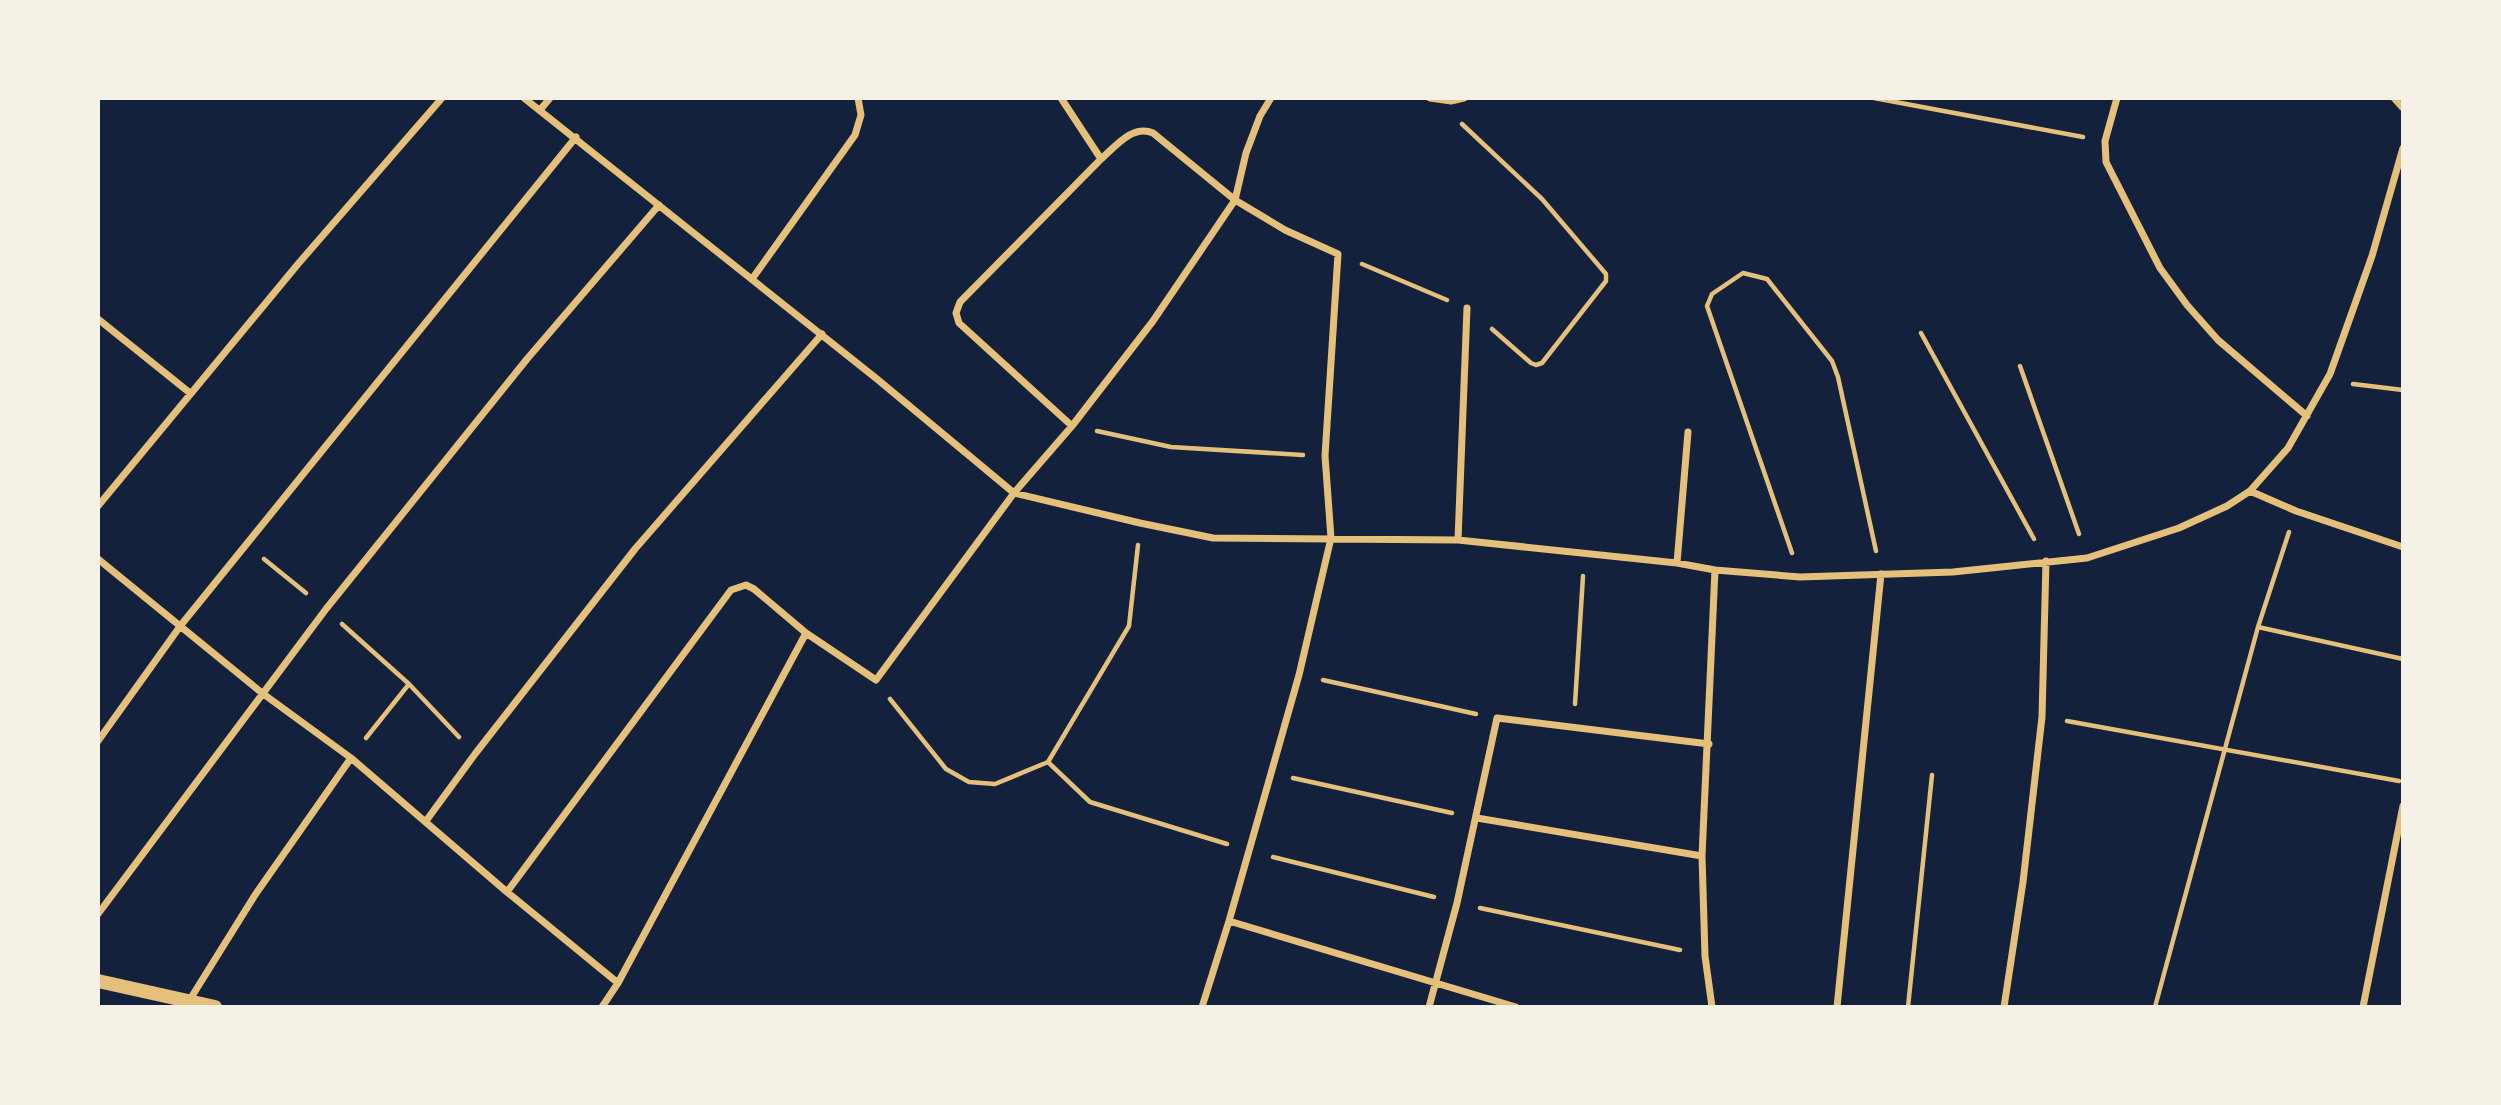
<svg xmlns="http://www.w3.org/2000/svg" width="2501" height="1105" font-family="Montserrat,sans-serif">
<style>
.lines{fill:none;stroke-linecap:round;stroke-linejoin:round}
.path{stroke:#e5c07b;stroke-width:4.5}
.minor{stroke:#e5c07b;stroke-width:7}
.secondary{stroke:#e5c07b;stroke-width:14}
</style>
<rect width="100%" height="100%" fill="#14213d"/>
<g class="lines">
<path class="path" d="M1874 98 2083 137
M1462 124 1542 199 1606 274V281L1542 363 1536 365 1531 363 1492 329
M1362 264 1447 300
M1921 333 2034 539
M2020 366 2079 534
M2353 384 2403 390
M1097 431 1171 447 1303 455
M1792 553 1707 306 1712 294 1743 273 1767 279 1832 361 1838 377 1876 551
M264 559 306 593
M342 624 409 684 459 737
M2258 627 2403 659
M1323 680 1476 714
M890 699 946 769 969 782 995 784 1048 762 1129 626 1138 545
M1575 704 1583 576
M2067 721 2399 781
M366 738 409 684
M1048 762 1090 802 1227 844
M1293 778 1452 813
M1273 857 1434 897
M1480 908 1680 950
M1908 1007 1932 775
M2155 1007 2258 627 2289 532"/>
<path class="minor" d="M524 98 877 379 1014 493 1140 523 1213 538 1458 540 1677 563 1715 570 1800 577 1953 572 2087 558 2179 528 2227 506 2250 491 2288 448 2330 374 2372 256 2403 148
M1061 98 1101 159 960 302 956 313 959 323 1072 426
M1430 98 1451 101 1464 98
M2117 98 2105 141 2106 162 2160 268 2187 305 2218 340 2307 416
M2394 98 2403 108
M540 110 550 98
M1101 159C1116 146 1133 124 1153 133L1235 200 1285 230 1338 254 1325 456 1331 538 1299 675 1229 921 1202 1007
M752 279 855 135 861 115 858 98
M98 319 190 393
M2250 491 2296 511 2403 547
M98 506 298 264 442 98
M1458 540 1467 308
M98 559 262 693 351 758 507 892 618 983
M1677 563 1688 432
M98 741 181 625 576 137
M1477 818 1702 856
M426 821 475 754 635 549 822 334
M507 892 731 590 746 585 754 589 806 633
M98 914 326 609 527 359 659 205
M1229 921 1516 1007
M189 1001 255 895 351 758
M602 1007 618 983 806 633 876 680 1014 493 1072 426 1153 321 1235 200 1246 153 1260 116 1271 98
M1429 1007 1457 903 1497 718 1709 744
M1712 1007 1705 956 1702 856 1715 570
M1837 1007 1881 574
M2004 1007 2023 882 2042 717 2046 561
M2363 1007 2403 806"/>
<path class="secondary" d="M98 981 215 1007"/>
</g>
<rect width="2501" height="1105" fill="none" stroke="#f6f1e7" stroke-width="200"/>
</svg>
